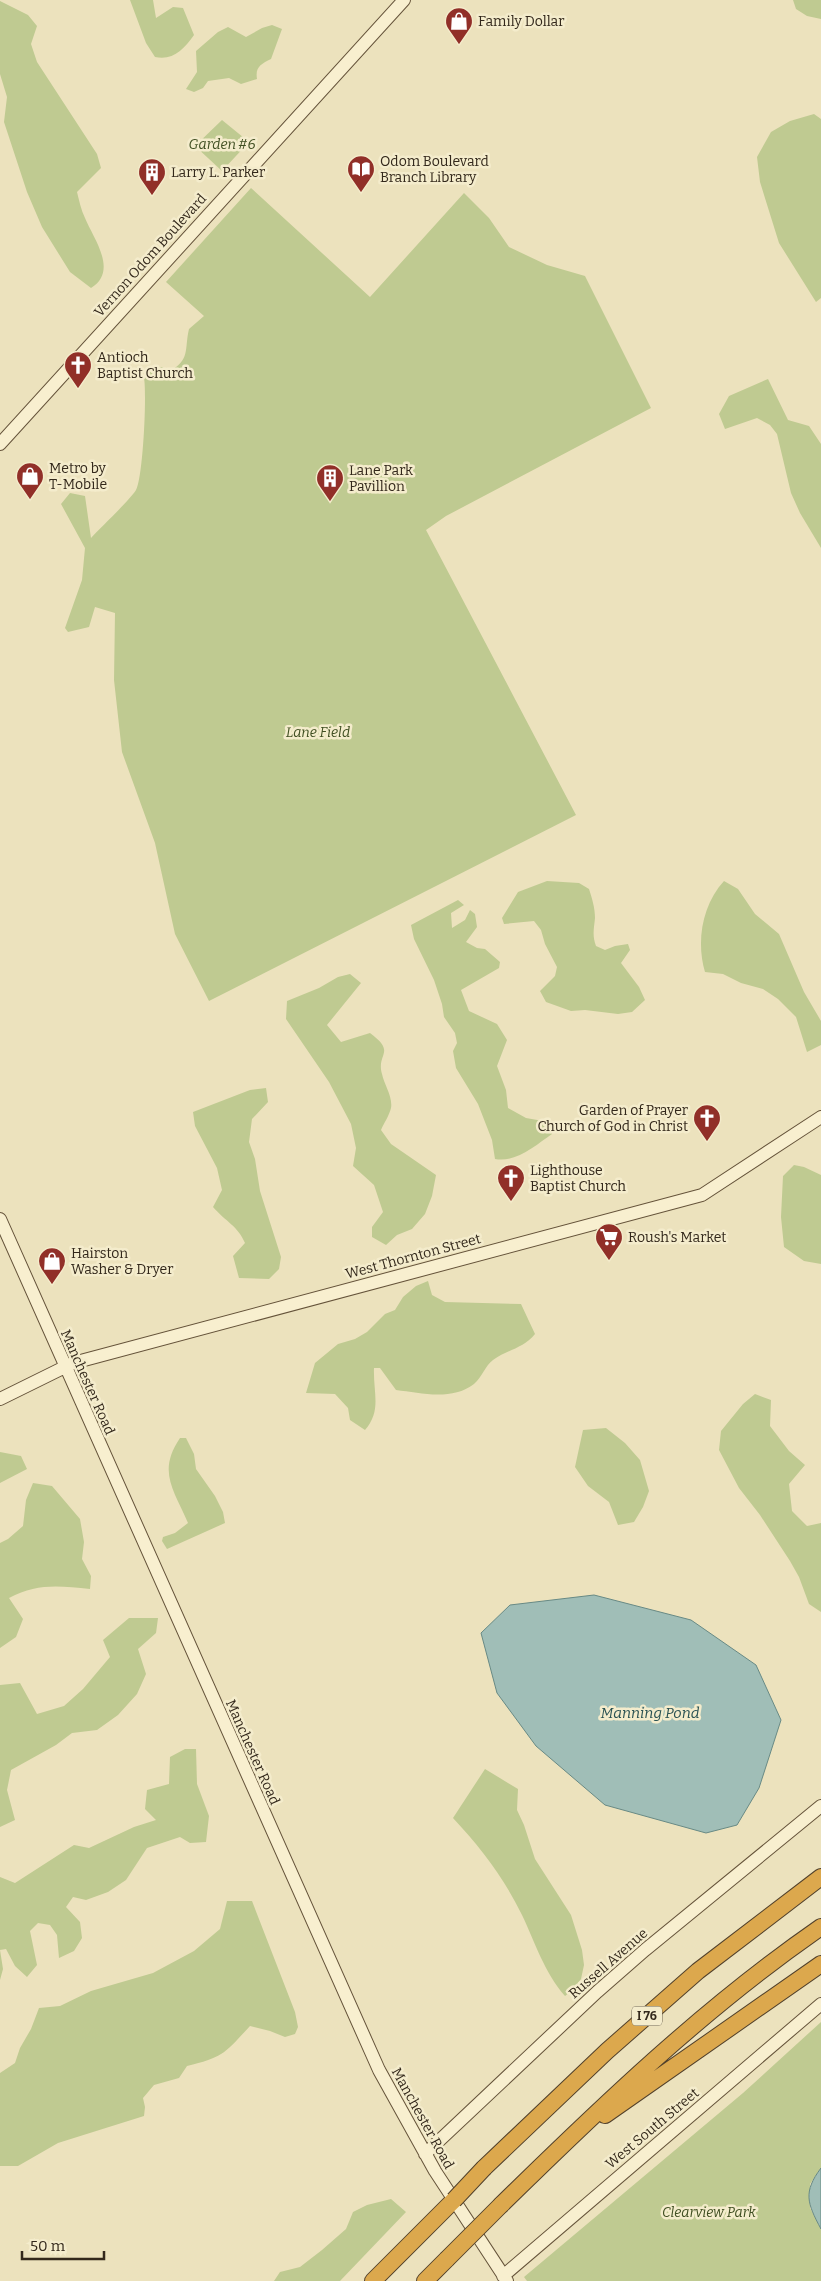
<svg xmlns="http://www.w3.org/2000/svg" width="821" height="2281" font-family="Bitter,serif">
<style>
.green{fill:#bfca91}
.water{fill:#a0beb7;stroke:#688a85}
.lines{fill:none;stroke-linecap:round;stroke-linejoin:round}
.secondary-casing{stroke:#65533a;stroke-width:14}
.highway-casing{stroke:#51402b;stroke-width:18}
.secondary{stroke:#f8efcf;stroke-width:12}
.highway{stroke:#dca84d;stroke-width:16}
.highway-bridge-casing{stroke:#51402b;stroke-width:18;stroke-linecap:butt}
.highway-bridge{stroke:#dca84d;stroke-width:16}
.labels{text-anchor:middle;stroke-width:5;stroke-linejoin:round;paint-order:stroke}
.shield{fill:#f4eccc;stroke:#6d6350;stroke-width:1}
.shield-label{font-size:12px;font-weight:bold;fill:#33281b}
.poi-label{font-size:14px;fill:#33281b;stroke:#f4eccc;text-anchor:start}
.park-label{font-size:14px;font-style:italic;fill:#404f22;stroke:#f4eccc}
.street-label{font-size:14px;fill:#33281b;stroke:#f4eccc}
.water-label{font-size:15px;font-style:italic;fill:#2a5253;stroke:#f4eccc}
</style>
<rect width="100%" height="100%" fill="#ece2bd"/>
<path class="green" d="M130 0H153L156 18 173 7 183 8 194 35C184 49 173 61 155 57L146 43Z
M793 0H821V19L807 16 796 9Z
M0 1 28 15 37 26 31 44 37 62 97 154 101 168 77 192C79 200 81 210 85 218 93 238 119 271 91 288L70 272 42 227 27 192 4 122 7 97 0 74Z
M272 25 282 29 271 59C261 64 255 67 257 79L241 84 229 78 208 81 203 88 194 92 186 89 197 72 196 51 218 32 228 27 246 37 262 28Z
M814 114 821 119V298L816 302 779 243 760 182 757 157 771 132 790 121Z
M222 120 249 142 222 171 195 146Z
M251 188 370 297 464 193 489 218 509 247 547 265 585 276 651 408 446 516 426 530 576 815 209 1001 175 934 155 843 122 752 114 680 115 613 95 607 89 627 68 632 65 628 82 580 85 548 61 504 70 493 85 496 91 538C101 527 129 501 136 490 143 477 147 394 144 378L148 373 162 367 169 372C191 359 184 350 189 329L204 316 166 282Z
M768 379 788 420 809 426 821 444V548L800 513 791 493 777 434 770 425 757 418 725 429 719 414 729 396Z
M547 881 579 883 589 889C592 898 595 908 595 918 594 929 592 935 596 946L605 950 615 946 628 944 630 950 621 963 639 987 645 1000 632 1012 618 1014 585 1010 571 1011 546 1002 540 991 555 976 557 967 545 944 541 930 534 921 504 924 502 918 518 892Z
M724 881 738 889 755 914 779 934 804 992 821 1021V1045L807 1052 796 1017 778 999 763 989 741 983 723 974 705 972C696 942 702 905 724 881Z
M458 900 464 905 451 913 452 928 465 920 470 910 475 914 477 927 466 942 477 948 485 949 500 962 499 968 461 990 469 1011 497 1024 507 1040 497 1066 506 1090 508 1108 526 1118 543 1121 551 1128 552 1134C536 1145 516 1163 495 1159L492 1140 478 1104 456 1068 453 1051 457 1043 455 1033 444 1017 442 1004 434 980 414 939 411 925Z
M350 974 361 983 327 1025 341 1042 370 1033C397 1053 376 1053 382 1074 384 1084 393 1097 391 1108 389 1116 384 1123 381 1130L391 1144 436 1175 432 1196 425 1214 412 1229 397 1235 386 1245 372 1237V1227L383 1212 374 1185 353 1166 356 1148 351 1124 329 1082 286 1019 287 1001 319 988 338 977Z
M266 1088 268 1102 252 1119 249 1142 255 1159 260 1191 281 1257 279 1269 269 1279 239 1278 233 1256 245 1243C238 1226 225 1221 213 1207L222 1190 217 1168 195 1126 193 1112 250 1090Z
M794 1165 804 1167 821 1175V1264L804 1261 784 1247 781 1217 783 1176Z
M428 1281 432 1295 445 1302 521 1304 535 1334C524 1348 507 1350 493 1360 485 1366 482 1377 474 1384 452 1401 421 1393 396 1390L380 1368H374C373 1393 382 1410 365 1430L350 1420 348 1408 335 1394 306 1393 315 1363 338 1344 355 1339 367 1332 385 1314 395 1310 403 1297 416 1286Z
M755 1394 771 1400 770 1426 789 1451 805 1465 789 1484 792 1511 807 1526 821 1523V1612L809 1604 799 1577 790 1561 760 1515 739 1488 719 1450 721 1431 743 1404Z
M606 1428 625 1443 640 1460 649 1491 643 1507 634 1522 618 1525 609 1502 588 1486 575 1467 583 1430Z
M180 1438H186L194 1454 196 1469 215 1496 223 1512 225 1523 167 1549 162 1541 163 1537 175 1533 188 1523C174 1490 157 1472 180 1438Z
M0 1452 21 1456 27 1469 0 1483Z
M33 1483 52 1486 80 1519 84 1542 82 1559 91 1576 90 1589C59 1586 37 1583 9 1598L23 1619 16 1637 0 1648V1543L8 1539 23 1526 26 1500Z
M129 1618H158L156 1633 138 1649 146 1674 137 1694 118 1715 97 1730 72 1733 56 1745 11 1770 7 1790 15 1820 0 1827V1685L20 1683 37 1714 64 1706 83 1689 110 1657 103 1640Z
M185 1749H196L197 1784 209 1816 206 1842 190 1843 180 1837 147 1848 126 1880 108 1892 86 1900 73 1897 66 1907 80 1922 82 1938 74 1951 59 1958 57 1935 50 1925 38 1923 30 1931 37 1965 27 1977 15 1966 6 1949 0 1950 3 1969 0 1980V1877L15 1883 74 1845 89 1848 134 1827 156 1820 145 1809 147 1790 169 1784 170 1757Z
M485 1769 518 1789 517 1810 524 1825 535 1859 571 1915 582 1950 584 1965 581 1979 574 1989 565 1996C544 1972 535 1942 522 1915 504 1878 481 1848 453 1818Z
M227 1901H252L295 2012 298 2027 295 2034 285 2037 270 2031 250 2026C225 2053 224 2057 187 2066L179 2078 154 2085 143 2098 145 2107 144 2116 58 2143 18 2166H0V2073L15 2063 20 2048 31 2029 39 2008 60 2006 91 1991 153 1973 194 1951 220 1929Z
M821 2022V2168L810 2184V2208L821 2229V2281H527L524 2277 743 2093Z
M391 2199 406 2212 340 2281H274L280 2272 300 2267 322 2250 346 2229 353 2212 367 2205Z"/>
<path class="water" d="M594 1595 691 1620 756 1665 781 1720 759 1788 737 1825 706 1833 605 1805 536 1746 497 1693 481 1633 510 1605Z
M821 2168V2229C807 2203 803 2192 821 2168Z"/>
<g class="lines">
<g class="secondary-casing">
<path id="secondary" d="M0 444 404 0
M0 1219 379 2070 435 2171 507 2281
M0 1399 73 1363 702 1195 821 1117
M425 2154 597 1992 645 1950 821 1806
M503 2276 821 2004"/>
</g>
<g class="highway-casing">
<path id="highway" d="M605 2115 821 1964
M484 2168 607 2051 698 1971 821 1877
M501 2205C602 2106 704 2008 821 1927
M373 2281 454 2200
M425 2281 447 2259"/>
</g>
<use href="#secondary" class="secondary"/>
<use href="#highway" class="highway"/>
<g class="highway-bridge-casing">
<path id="highway-bridge" d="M454 2200 484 2168
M447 2259 501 2205"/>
</g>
<use href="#highway-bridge" class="highway-bridge"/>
</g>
<defs>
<g id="shop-pin" transform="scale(1.4375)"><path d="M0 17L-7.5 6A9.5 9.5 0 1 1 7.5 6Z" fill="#912f28" stroke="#f4eccc"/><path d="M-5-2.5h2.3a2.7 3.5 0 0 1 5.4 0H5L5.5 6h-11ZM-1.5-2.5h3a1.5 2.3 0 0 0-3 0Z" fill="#fff"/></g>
<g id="library-pin" transform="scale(1.4375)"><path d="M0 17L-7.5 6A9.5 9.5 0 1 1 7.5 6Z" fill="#912f28" stroke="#f4eccc"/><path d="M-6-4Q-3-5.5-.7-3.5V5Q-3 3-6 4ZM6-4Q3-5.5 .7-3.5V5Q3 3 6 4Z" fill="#fff"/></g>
<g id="building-pin" transform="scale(1.4375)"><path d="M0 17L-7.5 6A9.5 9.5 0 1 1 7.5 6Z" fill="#912f28" stroke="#f4eccc"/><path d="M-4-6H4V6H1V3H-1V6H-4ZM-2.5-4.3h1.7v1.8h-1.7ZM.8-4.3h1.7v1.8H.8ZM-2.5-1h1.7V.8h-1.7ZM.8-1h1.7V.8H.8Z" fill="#fff"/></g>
<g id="church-pin" transform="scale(1.4375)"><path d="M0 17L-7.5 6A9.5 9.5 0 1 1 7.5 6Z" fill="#912f28" stroke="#f4eccc"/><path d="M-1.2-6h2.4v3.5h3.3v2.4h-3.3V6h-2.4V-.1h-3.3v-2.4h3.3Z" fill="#fff"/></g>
<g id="supermarket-pin" transform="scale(1.4375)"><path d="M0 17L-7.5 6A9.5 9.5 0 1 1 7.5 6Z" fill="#912f28" stroke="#f4eccc"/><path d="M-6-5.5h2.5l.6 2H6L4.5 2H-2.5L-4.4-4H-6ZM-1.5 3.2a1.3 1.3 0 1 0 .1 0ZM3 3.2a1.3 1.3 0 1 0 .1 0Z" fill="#fff"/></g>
</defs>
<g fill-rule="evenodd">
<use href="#shop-pin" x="459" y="21"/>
<use href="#library-pin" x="361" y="169"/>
<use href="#building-pin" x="152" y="172"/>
<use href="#church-pin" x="78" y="365"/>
<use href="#shop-pin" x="30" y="476"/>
<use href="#building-pin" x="330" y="478"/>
<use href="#church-pin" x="707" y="1118"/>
<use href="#church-pin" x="511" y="1178"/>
<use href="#supermarket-pin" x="609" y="1237"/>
<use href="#shop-pin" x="52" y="1261"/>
</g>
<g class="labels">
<rect class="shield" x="632" y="2006.5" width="30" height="19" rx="4"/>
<g class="shield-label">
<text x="647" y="2020">I 76</text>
</g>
<g class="poi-label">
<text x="478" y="26">Family Dollar</text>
<text x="380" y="166">Odom Boulevard<tspan x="380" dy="16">Branch Library</tspan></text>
<text x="171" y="177">Larry L. Parker</text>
<text x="97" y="362">Antioch<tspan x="97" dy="16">Baptist Church</tspan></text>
<text x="49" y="473">Metro by<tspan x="49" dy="16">T-Mobile</tspan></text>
<text x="349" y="475">Lane Park<tspan x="349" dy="16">Pavillion</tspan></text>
<text x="688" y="1115" text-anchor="end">Garden of Prayer<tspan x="688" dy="16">Church of God in Christ</tspan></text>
<text x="530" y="1175">Lighthouse<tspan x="530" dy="16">Baptist Church</tspan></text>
<text x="628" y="1242">Roush's Market</text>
<text x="71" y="1258">Hairston<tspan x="71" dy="16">Washer &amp; Dryer</tspan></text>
</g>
<g class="park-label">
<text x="222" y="149">Garden #6</text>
<text x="318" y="737">Lane Field</text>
<text x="709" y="2217">Clearview Park</text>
</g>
<g class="street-label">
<text transform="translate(150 255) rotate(-48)" y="5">Vernon Odom Boulevard</text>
<text transform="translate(413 1256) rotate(-15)" y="5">West Thornton Street</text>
<text transform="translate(88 1382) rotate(66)" y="5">Manchester Road</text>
<text transform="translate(253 1752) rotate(66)" y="5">Manchester Road</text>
<text transform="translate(608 1963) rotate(-41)" y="5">Russell Avenue</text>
<text transform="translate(423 2118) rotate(61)" y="5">Manchester Road</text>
<text transform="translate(652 2128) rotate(-40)" y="5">West South Street</text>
</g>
<g class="water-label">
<text x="650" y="1718">Manning Pond</text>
</g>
</g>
<path d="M22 2251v8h82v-8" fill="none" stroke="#33281b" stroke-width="2.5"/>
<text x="30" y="2251" font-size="15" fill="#33281b" stroke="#f4eccc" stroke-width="4" paint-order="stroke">50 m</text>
</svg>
